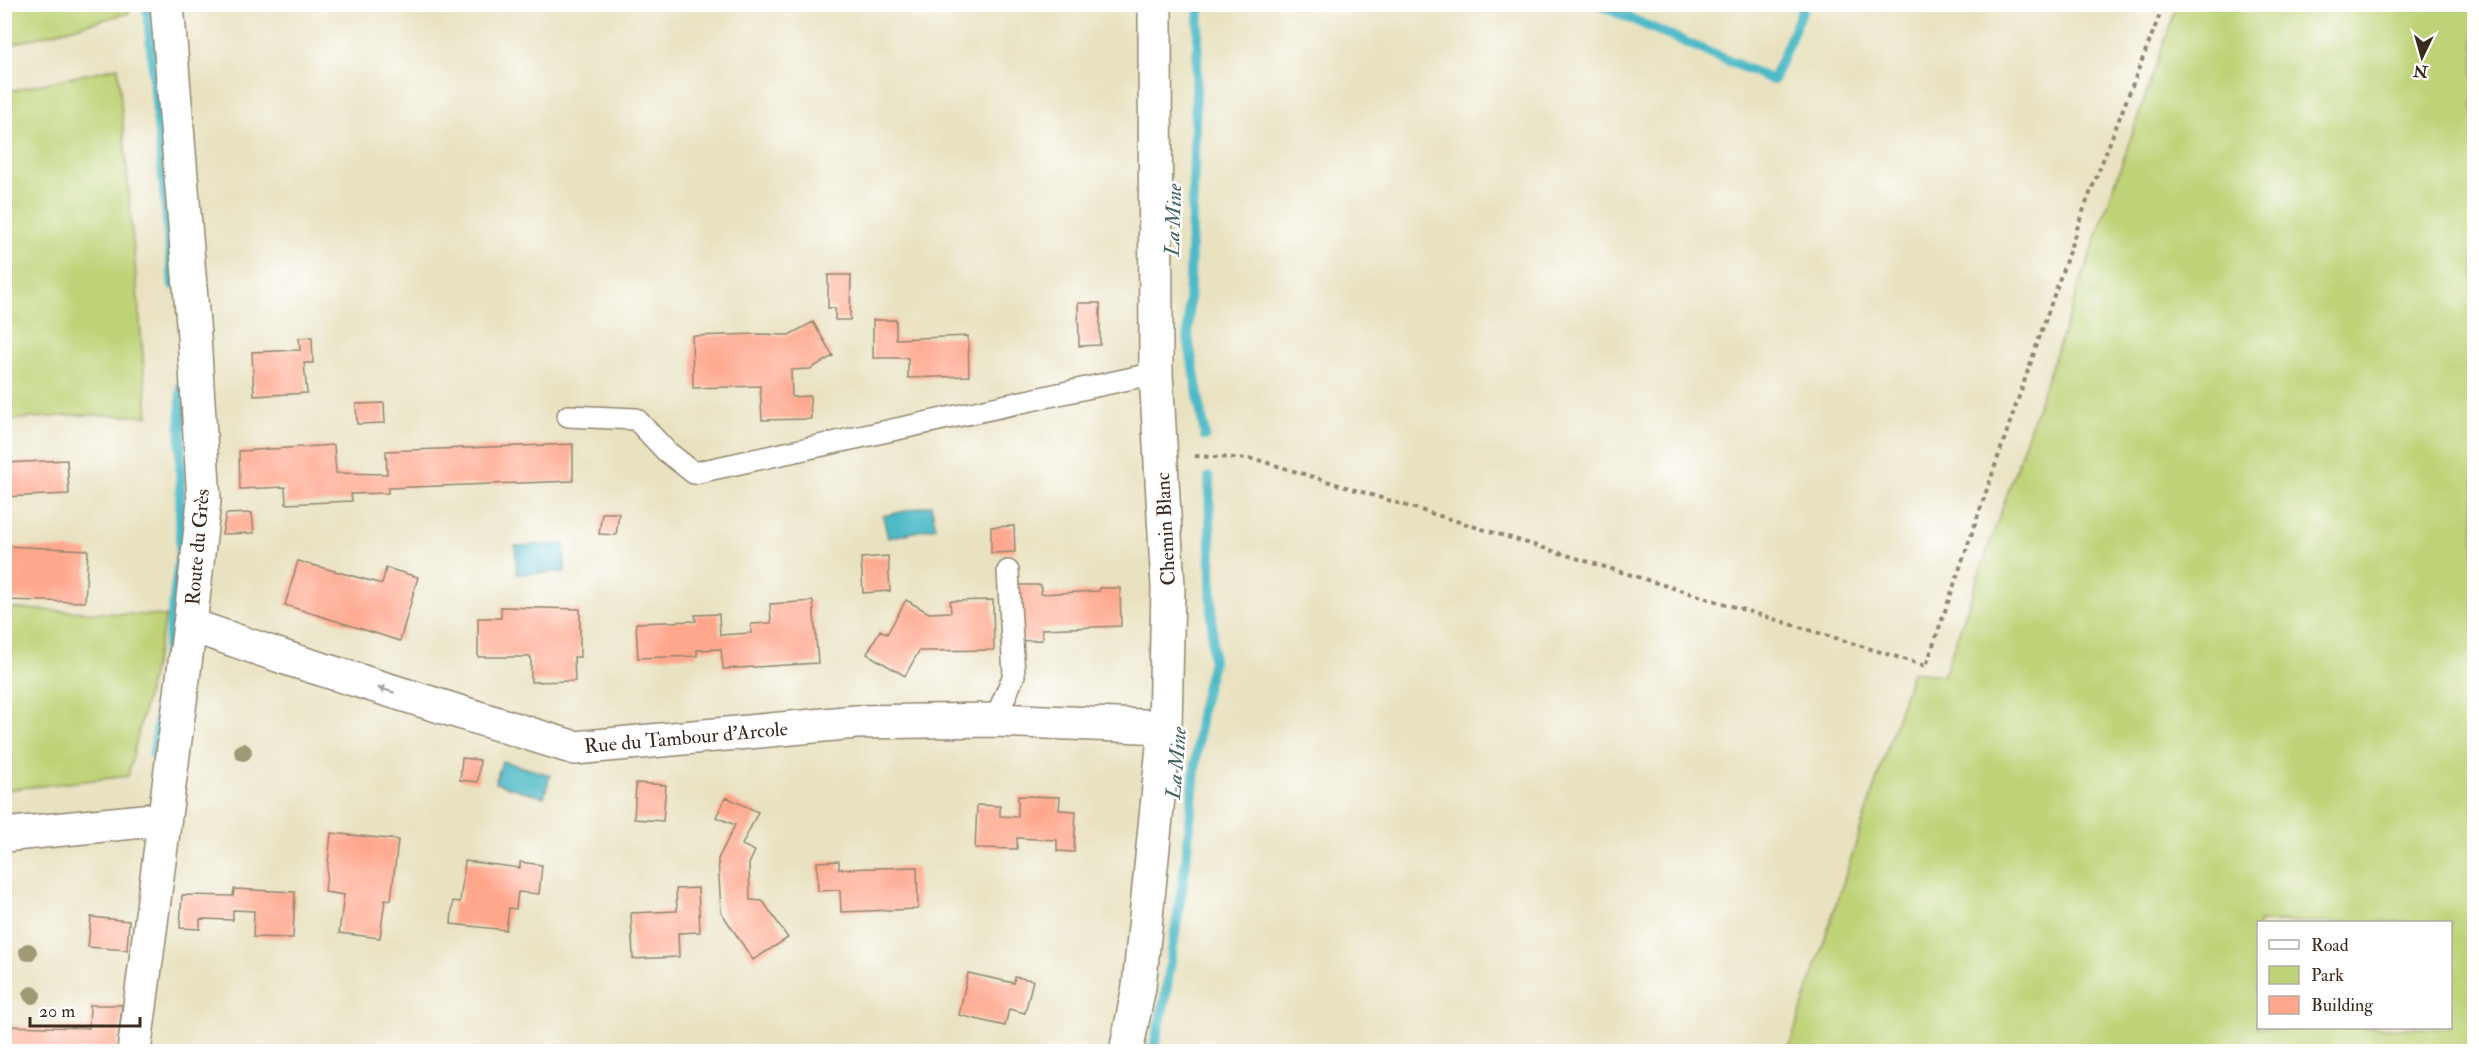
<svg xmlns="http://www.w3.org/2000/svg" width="2479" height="1056" font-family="'IM FELL Double Pica',serif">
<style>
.green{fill:#bed377;stroke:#7c7e4a;stroke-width:1.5;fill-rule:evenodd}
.water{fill:#4dbac6;stroke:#447272;stroke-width:1.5}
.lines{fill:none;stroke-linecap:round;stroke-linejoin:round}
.stream{stroke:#4dbac6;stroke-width:10}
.building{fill:#fea78d}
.service-casing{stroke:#928670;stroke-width:24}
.minor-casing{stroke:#928670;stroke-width:36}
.tertiary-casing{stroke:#928670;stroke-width:36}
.path{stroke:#928670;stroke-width:4;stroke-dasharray:4.5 4.5;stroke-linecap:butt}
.service{stroke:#fff;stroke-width:21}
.minor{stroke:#fff;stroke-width:33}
.tertiary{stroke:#fff;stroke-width:33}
.tree{fill:#9f9976}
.oneway{fill:#a79f9a}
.labels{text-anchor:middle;stroke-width:5;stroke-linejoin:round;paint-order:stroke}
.street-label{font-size:20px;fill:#3b2a1e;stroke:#fff}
.water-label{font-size:21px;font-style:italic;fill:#426461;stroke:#fff}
</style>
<rect width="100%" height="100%" fill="#fff"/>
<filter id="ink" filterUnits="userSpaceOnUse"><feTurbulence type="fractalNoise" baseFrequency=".0167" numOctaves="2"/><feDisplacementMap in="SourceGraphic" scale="12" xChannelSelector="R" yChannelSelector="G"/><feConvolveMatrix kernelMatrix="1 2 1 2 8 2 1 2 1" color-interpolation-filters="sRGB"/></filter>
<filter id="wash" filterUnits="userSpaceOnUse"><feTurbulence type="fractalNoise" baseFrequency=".008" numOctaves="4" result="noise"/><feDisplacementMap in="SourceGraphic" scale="24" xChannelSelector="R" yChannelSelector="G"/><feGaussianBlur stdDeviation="1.35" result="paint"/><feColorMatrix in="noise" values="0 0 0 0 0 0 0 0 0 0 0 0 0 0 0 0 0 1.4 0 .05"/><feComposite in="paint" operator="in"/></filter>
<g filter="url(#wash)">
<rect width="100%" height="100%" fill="#e9e2c1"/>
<path class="green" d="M5 4 129 5V13L5 46Z
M2177 5H2474V1051H1788L1912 672 1944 675ZM2258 922H2450V1028H2258Z
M118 67 148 416 77 415 5 420V92Z
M4 608 166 616 128 776 5 790Z"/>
<path class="water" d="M931 505 936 527 888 538 883 516Z
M564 544 565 572 517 574 515 546Z
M502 761 550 775 544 797 495 783Z"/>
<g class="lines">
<path class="stream" d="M147 4 173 285
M1199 4 1188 337 1205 436
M1597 4 1773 80 1805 4
M154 754 180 553 181 385
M1153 1052 1165 999 1186 861 1201 710 1213 661 1209 477"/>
</g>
<g id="blocks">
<path class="building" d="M828 275H851L850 320H835V308H828Z
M1078 303H1100V345L1079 346Z
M873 320H896V339L968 336 969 376 908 378V358H873Z
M813 322 833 356 810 369 791 370 792 397 810 396 811 419 762 420 760 386 693 388 692 336 760 334 789 335Z
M312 337 313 363H304L307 393 254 396 252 352 300 350 299 338Z
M384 403 385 423 357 424 356 404Z
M573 444V481L388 488V493L351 494 352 501 286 504 285 487 240 489 239 451 334 445 336 473 387 474 386 451Z
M67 460 69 494 4 497V463Z
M252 513 254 533 222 534 226 514Z
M602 513H619L616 535 599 534Z
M1014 526 1015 552 991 553V527Z
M4 546 88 550 85 602 4 600Z
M888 556 890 591 863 593 861 558Z
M298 561 382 584 386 568 418 577 400 641 285 605Z
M1017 585H1041V594L1099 591 1100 588H1120L1121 626 1042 629V640L1020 641Z
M906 600 929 613 951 612 950 601 993 600 994 650 919 651 905 676 867 654 880 630 887 634Z
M813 601 818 663 723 669 721 649 697 650V656L638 658 636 623 696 621 695 615 719 614 720 635 751 633V624L771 623 770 604Z
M501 607 580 609V657H574L575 681 531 682V657H478V618H501Z
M462 758 480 760 478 782 460 780Z
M636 783 666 785 663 821 634 819Z
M1018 796 1060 797 1059 810 1076 811 1074 852 1057 851V840L1017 838V849L975 848 977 805 1000 806V816L1018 817Z
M726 797 758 812 742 845 755 851 749 864 750 900 763 901 788 938 753 960 721 912 718 859 735 825 716 817Z
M331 833 398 840 391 900 385 899 380 938 339 933 344 895 325 892Z
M465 861 520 868V862L542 865 539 894 518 892 516 909 509 908 506 930 451 924 453 901 460 902Z
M839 861V869L917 867 918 909 841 912 840 890 818 891 817 862Z
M698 888 700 932 678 933 679 957 633 959 631 913 677 911 676 889Z
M234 889 295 892 293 938 253 937 254 911 233 910V920L200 919V929L180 928 182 895 233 896Z
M91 917 129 921 127 950 88 947Z
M968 973 1014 983 1015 977 1033 980 1025 1013 1009 1009 1005 1026 959 1015Z
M90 1005H122L117 1052H4V1026L89 1028Z"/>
</g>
</g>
<g filter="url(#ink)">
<use href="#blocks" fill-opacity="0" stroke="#928670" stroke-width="1.5"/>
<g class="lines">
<g class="service-casing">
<path id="service" d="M568 416 636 419 666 451 694 473 1156 373
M995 720 1014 675 1008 571"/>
</g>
<g class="minor-casing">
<path id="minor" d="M190 625 292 660 575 748 856 722 995 720 1165 727
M4 835 163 819
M1126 1052 1139 987 1165 727 1168 587 1156 373 1155 4"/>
</g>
<g class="tertiary-casing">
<path id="tertiary" d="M134 1052 190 625 204 501 194 336 167 4"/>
</g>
<path class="path" d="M1195 456 1255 459 1926 666 2082 214 2164 4"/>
<use href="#service" class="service"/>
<use href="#minor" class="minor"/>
<use href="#tertiary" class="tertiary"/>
</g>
<g class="tree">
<circle cx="243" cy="752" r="9"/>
<circle cx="28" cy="952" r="9"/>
<circle cx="32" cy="995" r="9"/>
</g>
<defs><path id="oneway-solid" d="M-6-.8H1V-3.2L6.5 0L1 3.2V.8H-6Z" transform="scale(1.5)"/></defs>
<use class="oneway" href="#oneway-solid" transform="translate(386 690) rotate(-163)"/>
</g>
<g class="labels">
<g class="street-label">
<text transform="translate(1165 529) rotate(-93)" y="7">Chemin Blanc</text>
<text transform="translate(197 547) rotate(-85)" y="7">Route du Grès</text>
<text transform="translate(686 737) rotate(-5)" y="7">Rue du Tambour d'Arcole</text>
</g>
<g class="water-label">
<text transform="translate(1173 220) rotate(-88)" y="7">La Mine</text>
<text transform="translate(1176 763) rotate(-85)" y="7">La Mine</text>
</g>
</g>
<rect width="2479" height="1056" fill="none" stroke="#fff" stroke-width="24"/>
<rect x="2257" y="921" width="195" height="108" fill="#ffffff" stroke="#b1aaa5" stroke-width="1.5"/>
<rect x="2269" y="940" width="30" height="9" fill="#ffffff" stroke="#b1aaa5" stroke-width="1.5"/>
<text x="2311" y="951" font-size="18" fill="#3b2a1e">Road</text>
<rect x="2269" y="966" width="30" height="18" fill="#bed377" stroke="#b1aaa5" stroke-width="1.5"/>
<text x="2311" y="981" font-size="18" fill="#3b2a1e">Park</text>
<rect x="2269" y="996" width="30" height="18" fill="#fea78d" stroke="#b1aaa5" stroke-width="1.5"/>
<text x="2311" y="1011" font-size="18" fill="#3b2a1e">Building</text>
<g transform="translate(2422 57) rotate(185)" stroke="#ffffff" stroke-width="4.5" paint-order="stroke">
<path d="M0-4.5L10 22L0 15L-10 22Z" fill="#3b2a1e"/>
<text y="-9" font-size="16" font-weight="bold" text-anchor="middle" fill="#3b2a1e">N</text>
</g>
<path d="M30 1017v9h110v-9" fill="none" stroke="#3b2a1e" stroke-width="3"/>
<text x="39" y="1017" font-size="18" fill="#3b2a1e" stroke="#ffffff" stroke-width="4.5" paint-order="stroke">20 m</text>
</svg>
